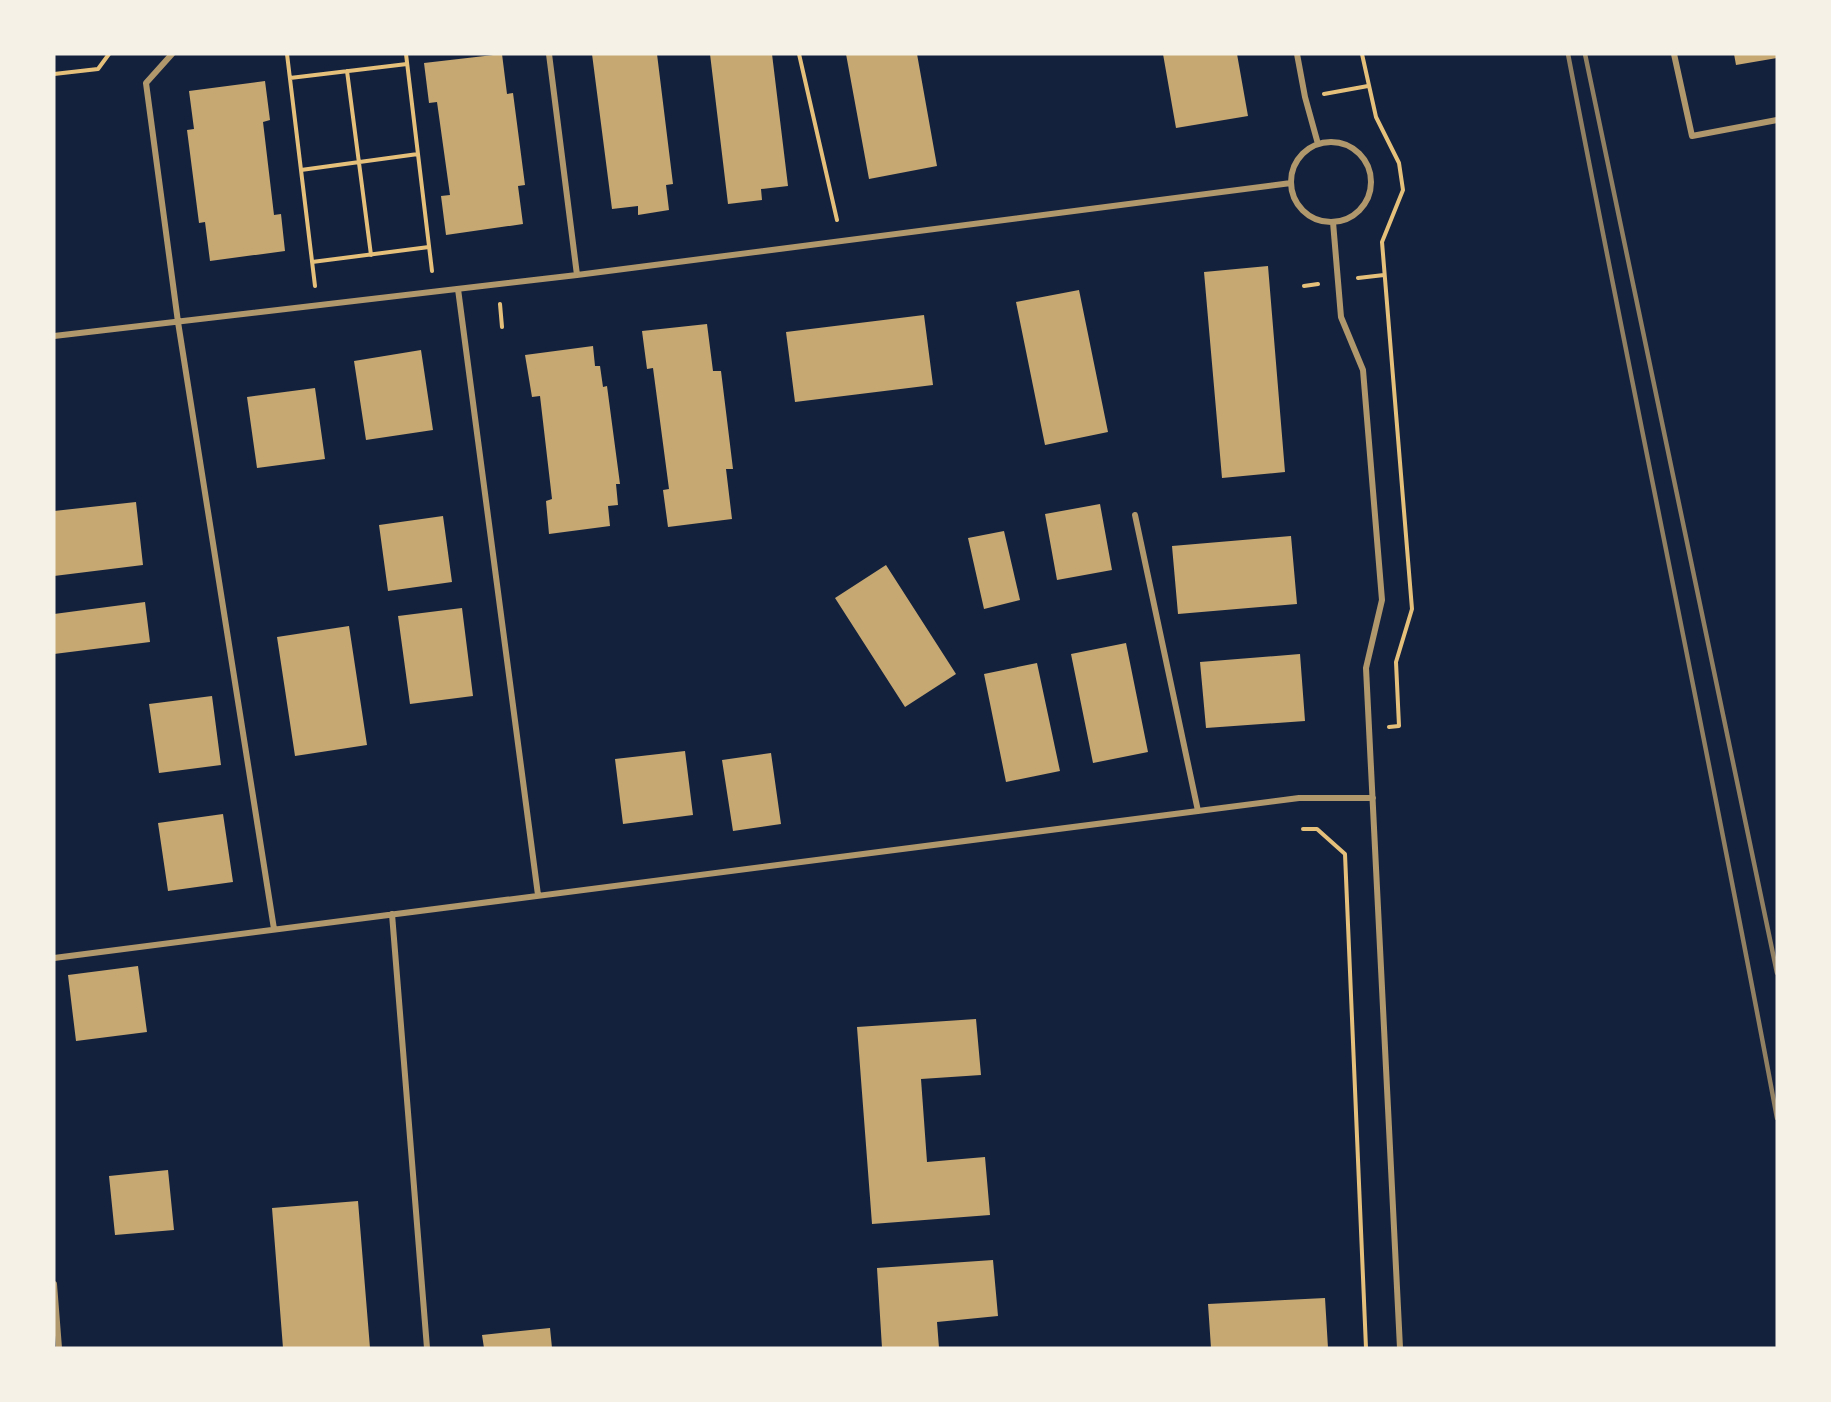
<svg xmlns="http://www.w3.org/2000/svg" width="1831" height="1402" font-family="Montserrat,sans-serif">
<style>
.building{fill:#c6a872}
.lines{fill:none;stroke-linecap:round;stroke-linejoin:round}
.path{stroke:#e5c07b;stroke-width:4}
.minor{stroke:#b1986c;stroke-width:6}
.rail{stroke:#918062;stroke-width:4.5}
</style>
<rect width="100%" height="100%" fill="#14213d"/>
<path class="building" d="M502 54 507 94 513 93 525 185 518 186 523 224 446 235 441 196 450 195 437 102 429 103 424 63Z
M592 54H657L673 184 666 185 669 210 638 215V206L612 209Z
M710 54H772L788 186 761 189 762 200 728 204Z
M846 54H917L937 166 869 179Z
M1163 54H1237L1248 116 1176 128Z
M1734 54H1777V58L1736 65Z
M265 81 270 120 263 122 274 215 281 214 285 251 210 261 205 222 199 223 187 130 194 129 189 91Z
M1268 266 1285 472 1222 478 1204 272Z
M1079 290 1108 432 1045 445 1016 302Z
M924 315 933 385 795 402 786 332Z
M707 324 713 371H721L733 469H726L732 519 668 527 663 490 669 489 653 368 647 369 642 331Z
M593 346 595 366H600L603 387 607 386 620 484H616L618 505 608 506 610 526 549 534 546 501 552 499 540 396 532 397 525 355Z
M421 350 433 430 366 440 354 361Z
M315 388 325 459 257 468 247 397Z
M136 502 143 565 54 576V511Z
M1100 504 1112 570 1057 580 1045 514Z
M443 516 452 582 388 591 379 525Z
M1004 531 1020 600 984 609 968 538Z
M1291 536 1297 604 1178 614 1172 546Z
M886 565 956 674 905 707 835 598Z
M145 602 150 642 54 654V614Z
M462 608 473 696 410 704 398 616Z
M349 626 367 745 295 756 277 637Z
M1126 643 1148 752 1093 763 1071 654Z
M1300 654 1305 721 1206 728 1200 662Z
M1037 663 1060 771 1006 782 984 674Z
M212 696 221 765 159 773 149 704Z
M685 751 693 815 623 824 615 759Z
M771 753 781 824 733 831 722 760Z
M223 814 233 882 168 891 158 823Z
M138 966 147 1032 76 1041 68 975Z
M976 1019 981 1075 921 1079 927 1162 985 1157 990 1215 872 1224 857 1027Z
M168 1170 174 1230 115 1235 109 1176Z
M358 1201 370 1348H283L272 1208Z
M993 1260 998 1316 937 1322 939 1348H882L877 1268Z
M1325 1298 1328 1348H1211L1208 1304Z
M550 1328 552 1348H484L482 1335Z"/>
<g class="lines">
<path class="path" d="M287 54 315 286
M406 54 432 271
M799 54 837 220
M1362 54 1376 117 1399 163 1403 190 1382 242 1412 609 1396 662 1399 726 1389 727
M347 71 371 255
M54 74 98 69 109 54
M290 78 407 64
M1324 94 1368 86
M301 170 418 154
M312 262 429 247
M1358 278 1384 275
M1304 286 1318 284
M500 304 502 327
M1303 829H1317L1345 854 1366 1348"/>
<path class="minor" d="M172 54 146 83 178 322 274 929
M549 54 577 275
M1297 54 1305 97 1318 144
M1674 54 1692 136 1777 120
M1291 182a40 40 0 1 1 80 0a40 40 0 1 1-80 0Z
M1333 222 1341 317 1363 370 1382 600 1366 668 1400 1348
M458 289 538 895
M54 336 577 275 1291 183
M1135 515 1198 811
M392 914 427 1348
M54 958 1299 798H1373
M54 1284 59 1348"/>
<path class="rail" d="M1568 54C1636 409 1711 762 1777 1118
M1585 54 1777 973"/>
</g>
<rect width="1831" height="1402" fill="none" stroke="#f6f1e7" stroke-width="111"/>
</svg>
